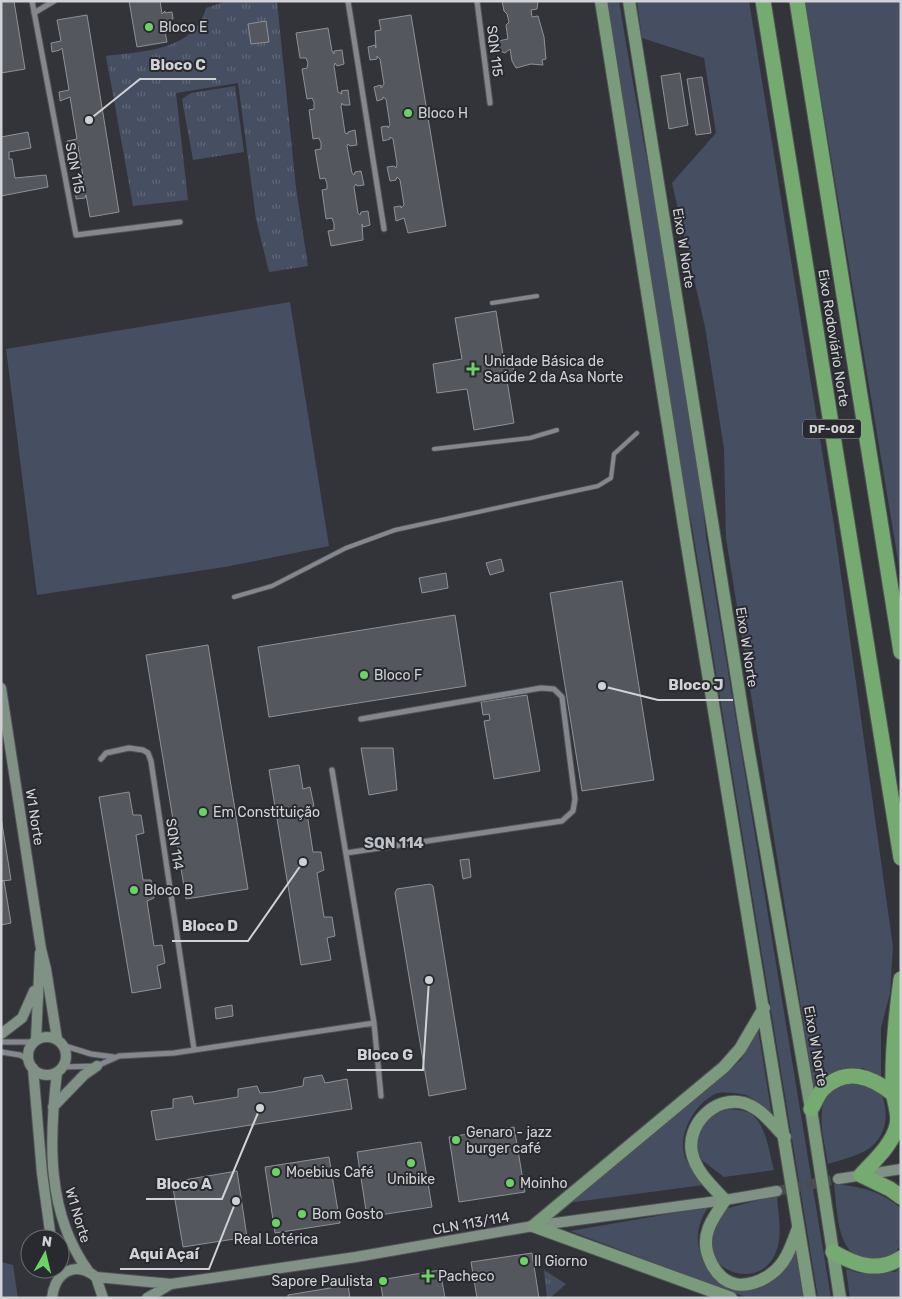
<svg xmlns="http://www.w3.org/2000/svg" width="902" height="1299" font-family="Rubik,sans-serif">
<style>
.grass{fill:#464e61}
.park{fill:url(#park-tufts)}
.building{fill:#54575d;stroke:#8e9198}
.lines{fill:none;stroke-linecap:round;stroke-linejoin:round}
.secondary-tunnel{stroke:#4a4c51;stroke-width:10;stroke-dasharray:10 5;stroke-linecap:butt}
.lane-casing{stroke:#515357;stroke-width:5.5}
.street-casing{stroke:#515357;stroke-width:7}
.secondary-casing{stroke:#515357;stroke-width:12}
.primary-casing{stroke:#515357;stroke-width:14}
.highway-casing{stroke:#515357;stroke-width:17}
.lane{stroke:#84878e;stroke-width:4}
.street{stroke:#84878e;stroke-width:5}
.secondary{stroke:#809285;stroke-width:10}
.primary{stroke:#7b9c7c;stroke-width:12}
.highway{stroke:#75aa70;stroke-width:15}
.poi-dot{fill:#6ad363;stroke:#282a30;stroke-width:2}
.labels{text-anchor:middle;stroke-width:4;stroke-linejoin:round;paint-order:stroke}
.shield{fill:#282a30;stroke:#9ea0a4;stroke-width:1}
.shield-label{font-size:12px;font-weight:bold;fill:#d0d2d5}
.poi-label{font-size:14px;fill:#d0d2d5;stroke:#282a30;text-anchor:start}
.street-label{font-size:14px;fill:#d0d2d5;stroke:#282a30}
.neighbourhood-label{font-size:15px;font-weight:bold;fill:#bdc0c7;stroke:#282a30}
.leader{fill:none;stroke:#d0d2d5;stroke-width:2}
.callout-dot{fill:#d0d2d5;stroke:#282a30;stroke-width:2}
.callout-label{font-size:15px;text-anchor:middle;font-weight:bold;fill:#d0d2d5;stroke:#282a30;stroke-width:4;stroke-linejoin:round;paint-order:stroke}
</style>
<defs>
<pattern id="park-tufts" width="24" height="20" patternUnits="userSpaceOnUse" patternTransform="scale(1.25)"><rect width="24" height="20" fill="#464e61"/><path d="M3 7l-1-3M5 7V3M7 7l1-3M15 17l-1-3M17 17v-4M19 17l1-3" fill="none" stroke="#606777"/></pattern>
</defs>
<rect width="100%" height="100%" fill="#32343a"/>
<path class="grass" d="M607 1H619C648 180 689 357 706 537L831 1298H818L692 526 680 475Z
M637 1H749L834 525 893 947 890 993 881 1028V1078L863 1068 849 1069 823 1077 814 1089 726 538 724 449 705 327 672 183 716 133 704 58 642 38Z
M805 1H901V578Z
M290 302 329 546 225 567 37 595 6 349Z
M758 1029 772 1117C763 1108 755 1097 742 1094 734 1093 721 1091 715 1094 693 1105 676 1137 686 1160 690 1168 698 1177 704 1185L567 1203 741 1060Z
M856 1081 880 1090C890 1112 888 1138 865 1151 854 1157 840 1160 828 1164 825 1143 815 1113 828 1094 833 1086 848 1084 856 1081Z
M731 1109C736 1110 742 1110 747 1112 766 1119 769 1153 774 1170L724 1177 699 1158C695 1132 704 1114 731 1109Z
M834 1184C863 1187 877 1190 901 1208V1245C897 1252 886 1259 879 1260 836 1265 838 1215 834 1184Z
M777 1195C778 1214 783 1235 776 1252 759 1294 701 1269 711 1236 714 1227 720 1218 725 1209Z
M708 1207C693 1232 695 1249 711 1273L755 1288 795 1247 803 1298H748L570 1231Z
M1 1262 13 1265 18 1298H1Z
M901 1267V1298H850L846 1269 859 1273 895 1272Z"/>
<path class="park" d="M226 1H277L296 188 308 266 269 272 256 219 238 83 176 93 188 200 133 206 106 56C144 51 194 51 206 8Z
M235 86 244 152 193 160 182 99 191 93Z
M544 1270 566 1284 550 1298H547Z"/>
<path class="building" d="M1 1H14L25 69 1 73Z
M129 1H160L162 14 165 11V13L172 12 173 19 163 21 167 42 137 47Z
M502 1H538L537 9 531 10 532 17 538 16 544 37 546 59 542 60 543 65 531 64 516 68 512 61 510 49 505 53 500 51 498 41 508 39 506 25 509 22 507 14 504 11Z
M87 15 119 212 90 217 86 195 85 198 76 199V197L75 191 85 189 78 146 75 149 69 150 68 148 67 141 77 139 70 97 60 101V99L59 92 69 90 62 48 60 50 52 52 51 43 61 41 57 20Z
M411 15 446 226 408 233 404 218 396 221 394 207 401 206V208L404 205 400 180 397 177 396 180 390 181 387 167 394 166 396 168 397 164 393 139 390 137V139L383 141 381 127 388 126V128L390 125 386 99 383 97V99L377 101 374 87 381 85V88L384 84 380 59 377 56V59L370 60 368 47 375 45 376 48 375 31 381 30 379 20Z
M266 21 269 42 251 44 248 24Z
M328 28 332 51 334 54V51L342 50 344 64 337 66 335 63 334 66 338 92 342 94 341 91 348 90 350 105H343L342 103 341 106 345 133 348 134V132L355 130 357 145 350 146 348 144 347 146 352 173 354 175 355 172 361 171 364 185 357 186 356 184 354 187 358 213 360 215 361 212 368 211 370 225 363 227 362 224 363 240 331 246 328 231 334 230V224L332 218 326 219 322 190 327 189V184L325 178 320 179 315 150 321 149V143L319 138 313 139 309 110 314 109V102L312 98 307 99 302 69 307 68 308 63 306 58H300L296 33Z
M680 73 688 125 669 129 661 76Z
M702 77 711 133 696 135 687 79Z
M28 132 31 148 9 152V159H12L15 178 46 175 48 187 1 196V137Z
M496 311 504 361 512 359 514 373 506 374 514 423 474 430 467 389 437 393 433 364 462 359 455 318Z
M501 559 504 571 490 575 486 563Z
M446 573 448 588 422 593 419 578Z
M622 581 654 780 582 791 550 593Z
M455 615 466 686 269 717 258 647Z
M208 645 248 889 186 899 146 655Z
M527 695 540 771 494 779 484 721 490 720 489 714 483 715 481 702Z
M361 748H393L397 790 369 795Z
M299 765 303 789 310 787 314 806 306 807 313 852H321L324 870 317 873 324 917H332L335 936 327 938 331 960 301 965 269 770Z
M129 792 133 815H141L144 833 136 835 143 880H151L154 898 147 901 154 946 162 945 165 963 157 966 161 988 132 993 99 797Z
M1 817 11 880 1 881Z
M469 859 471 877 463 879 460 860Z
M1 881H4L11 923 1 925Z
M430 884 433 886 466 1089 429 1096 395 893 397 889Z
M232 1005 233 1016 216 1019 215 1008Z
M322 1075 325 1083 347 1079 352 1109 156 1140 151 1111 173 1108V1099L192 1096 194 1104 238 1097V1089L257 1086 260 1093 272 1092 303 1086 304 1078Z
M514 1127 525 1192 459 1202 449 1137Z
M421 1142 432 1207 367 1217 357 1152Z
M329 1157 340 1223 275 1233 265 1167Z
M237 1171 247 1237 183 1247 172 1182Z
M532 1253 539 1298H477L471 1262Z
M440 1270 445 1298H383L380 1280Z
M348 1285 350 1298H288V1295Z"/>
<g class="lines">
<path class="secondary-tunnel" d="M777 1191 838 1179"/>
<g class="lane-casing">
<path id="lane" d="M492 303 537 296
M434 449 530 438 557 430
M234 597 272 586 346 548 395 530 598 486 611 478 614 454 637 433"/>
</g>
<g class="street-casing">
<path id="street" d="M32 1 76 235 180 222
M348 1 384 229
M477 1 490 103
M34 13 54 1
M101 759 106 753 129 748 143 750 148 753 151 761 194 1049
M332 770 374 1023 381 1096
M346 853 562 821 573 811 575 799 562 697 554 689 541 688 361 719
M1 1042H33
M62 1045 91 1054 114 1057
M1 1052 20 1055 29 1060
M62 1067 97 1066 119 1056 174 1053 374 1023"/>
</g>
<g class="secondary-casing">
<path id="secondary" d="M1 688 41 949 46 969 57 1039
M1 1034 22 1018 34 991
M28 1056a19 19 0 1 1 38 0a19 19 0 1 1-38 0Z
M36 1040 40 953
M33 1068 42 1173 51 1239
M57 1072C49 1140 46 1214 89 1272
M53 1107 84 1075 97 1066
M838 1179 901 1169
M96 1277 171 1284 356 1257 533 1226 725 1200 777 1191
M52 1298C55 1272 75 1260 96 1277L103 1298
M147 1298 171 1284"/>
</g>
<g class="primary-casing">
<path id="primary" d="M601 1 688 551 810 1298
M629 1 747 741 811 1109 840 1298
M785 1137C773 1125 761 1108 744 1103 715 1095 686 1125 692 1153 696 1172 712 1186 725 1200 719 1210 711 1220 708 1230 701 1250 714 1279 735 1284 746 1287 762 1281 771 1274 786 1264 792 1244 798 1228
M533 1226 724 1067 740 1049 764 1008
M533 1226 731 1298"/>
</g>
<g class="highway-casing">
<path id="highway" d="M763 1 901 858
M797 1 901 652
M901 979C896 1016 892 1051 893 1088 893 1101 900 1112 897 1125 893 1144 874 1161 861 1175L890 1189 901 1197
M811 1109C815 1103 818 1094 823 1089 846 1067 871 1076 893 1094
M833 1252C856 1265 877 1273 901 1258"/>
</g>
<use href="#lane" class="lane"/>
<use href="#street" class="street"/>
<use href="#secondary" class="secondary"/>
<use href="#primary" class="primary"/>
<use href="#highway" class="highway"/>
</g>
<g class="poi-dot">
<circle cx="149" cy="27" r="5"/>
<circle cx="408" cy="113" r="5"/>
<path d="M470.5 361.5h5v5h5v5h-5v5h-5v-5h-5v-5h5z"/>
<circle cx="364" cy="675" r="5"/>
<circle cx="203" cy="812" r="5"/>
<circle cx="134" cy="890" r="5"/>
<circle cx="456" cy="1140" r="5"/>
<circle cx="411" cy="1163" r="5"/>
<circle cx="276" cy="1172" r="5"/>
<circle cx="510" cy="1183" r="5"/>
<circle cx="302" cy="1214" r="5"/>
<circle cx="276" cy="1223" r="5"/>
<circle cx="524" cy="1261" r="5"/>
<path d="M425.5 1268.5h5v5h5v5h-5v5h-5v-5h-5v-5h5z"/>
<circle cx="383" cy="1281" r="5"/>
</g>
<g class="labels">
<rect class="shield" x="803" y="419.5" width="58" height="19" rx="4"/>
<g class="shield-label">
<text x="832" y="433">DF-002</text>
</g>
<g class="poi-label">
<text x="159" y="32">Bloco E</text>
<text x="418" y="118">Bloco H</text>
<text x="484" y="366">Unidade Básica de<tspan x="484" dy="16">Saúde 2 da Asa Norte</tspan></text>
<text x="374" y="680">Bloco F</text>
<text x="213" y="817">Em Constituição</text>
<text x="144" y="895">Bloco B</text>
<text x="466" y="1137">Genaro - jazz<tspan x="466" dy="16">burger café</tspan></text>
<text x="286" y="1177">Moebius Café</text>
<text x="411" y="1184" text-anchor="middle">Unibike</text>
<text x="520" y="1188">Moinho</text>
<text x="312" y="1219">Bom Gosto</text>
<text x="276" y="1244" text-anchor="middle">Real Lotérica</text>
<text x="534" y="1266">Il Giorno</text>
<text x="438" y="1281">Pacheco</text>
<text x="373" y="1286" text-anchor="end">Sapore Paulista</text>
</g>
<g class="street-label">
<text transform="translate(495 51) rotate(83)" y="5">SQN 115</text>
<text transform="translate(75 168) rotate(79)" y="5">SQN 115</text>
<text transform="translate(684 248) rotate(81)" y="5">Eixo W Norte</text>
<text transform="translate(834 338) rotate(81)" y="5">Eixo Rodoviário Norte</text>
<text transform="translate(747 647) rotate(81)" y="5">Eixo W Norte</text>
<text transform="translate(35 817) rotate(81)" y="5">W1 Norte</text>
<text transform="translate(175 844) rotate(81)" y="5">SQN 114</text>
<text transform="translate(816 1046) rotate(80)" y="5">Eixo W Norte</text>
<text transform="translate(78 1215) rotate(73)" y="5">W1 Norte</text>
<text transform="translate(471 1223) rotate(-10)" y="5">CLN 113/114</text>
</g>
<g class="neighbourhood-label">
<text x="394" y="848">SQN 114</text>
</g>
</g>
<path class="leader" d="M89 120L140 79H216M602 686L658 700H733M303 862L248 941H172M429 980L423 1070H347M260 1108L222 1199H146M236 1201L209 1269H120"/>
<g class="callout-dot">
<circle cx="89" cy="120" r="5"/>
<circle cx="602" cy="686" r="5"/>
<circle cx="303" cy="862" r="5"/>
<circle cx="429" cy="980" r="5"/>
<circle cx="260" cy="1108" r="5"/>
<circle cx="236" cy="1201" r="5"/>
</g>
<g class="callout-label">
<text x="178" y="70">Bloco C</text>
<text x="696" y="690">Bloco J</text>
<text x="210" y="931">Bloco D</text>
<text x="385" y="1060">Bloco G</text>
<text x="184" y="1189">Bloco A</text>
<text x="164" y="1259">Aqui Açaí</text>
</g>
<rect width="902" height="1299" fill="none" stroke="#d0d2d5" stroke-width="5"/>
<g transform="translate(45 1254) rotate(8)"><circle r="24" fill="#282a30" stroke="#6b6d72"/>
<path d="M0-4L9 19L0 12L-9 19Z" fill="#6ad363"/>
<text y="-8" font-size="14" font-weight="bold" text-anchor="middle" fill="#d0d2d5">N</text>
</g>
</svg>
